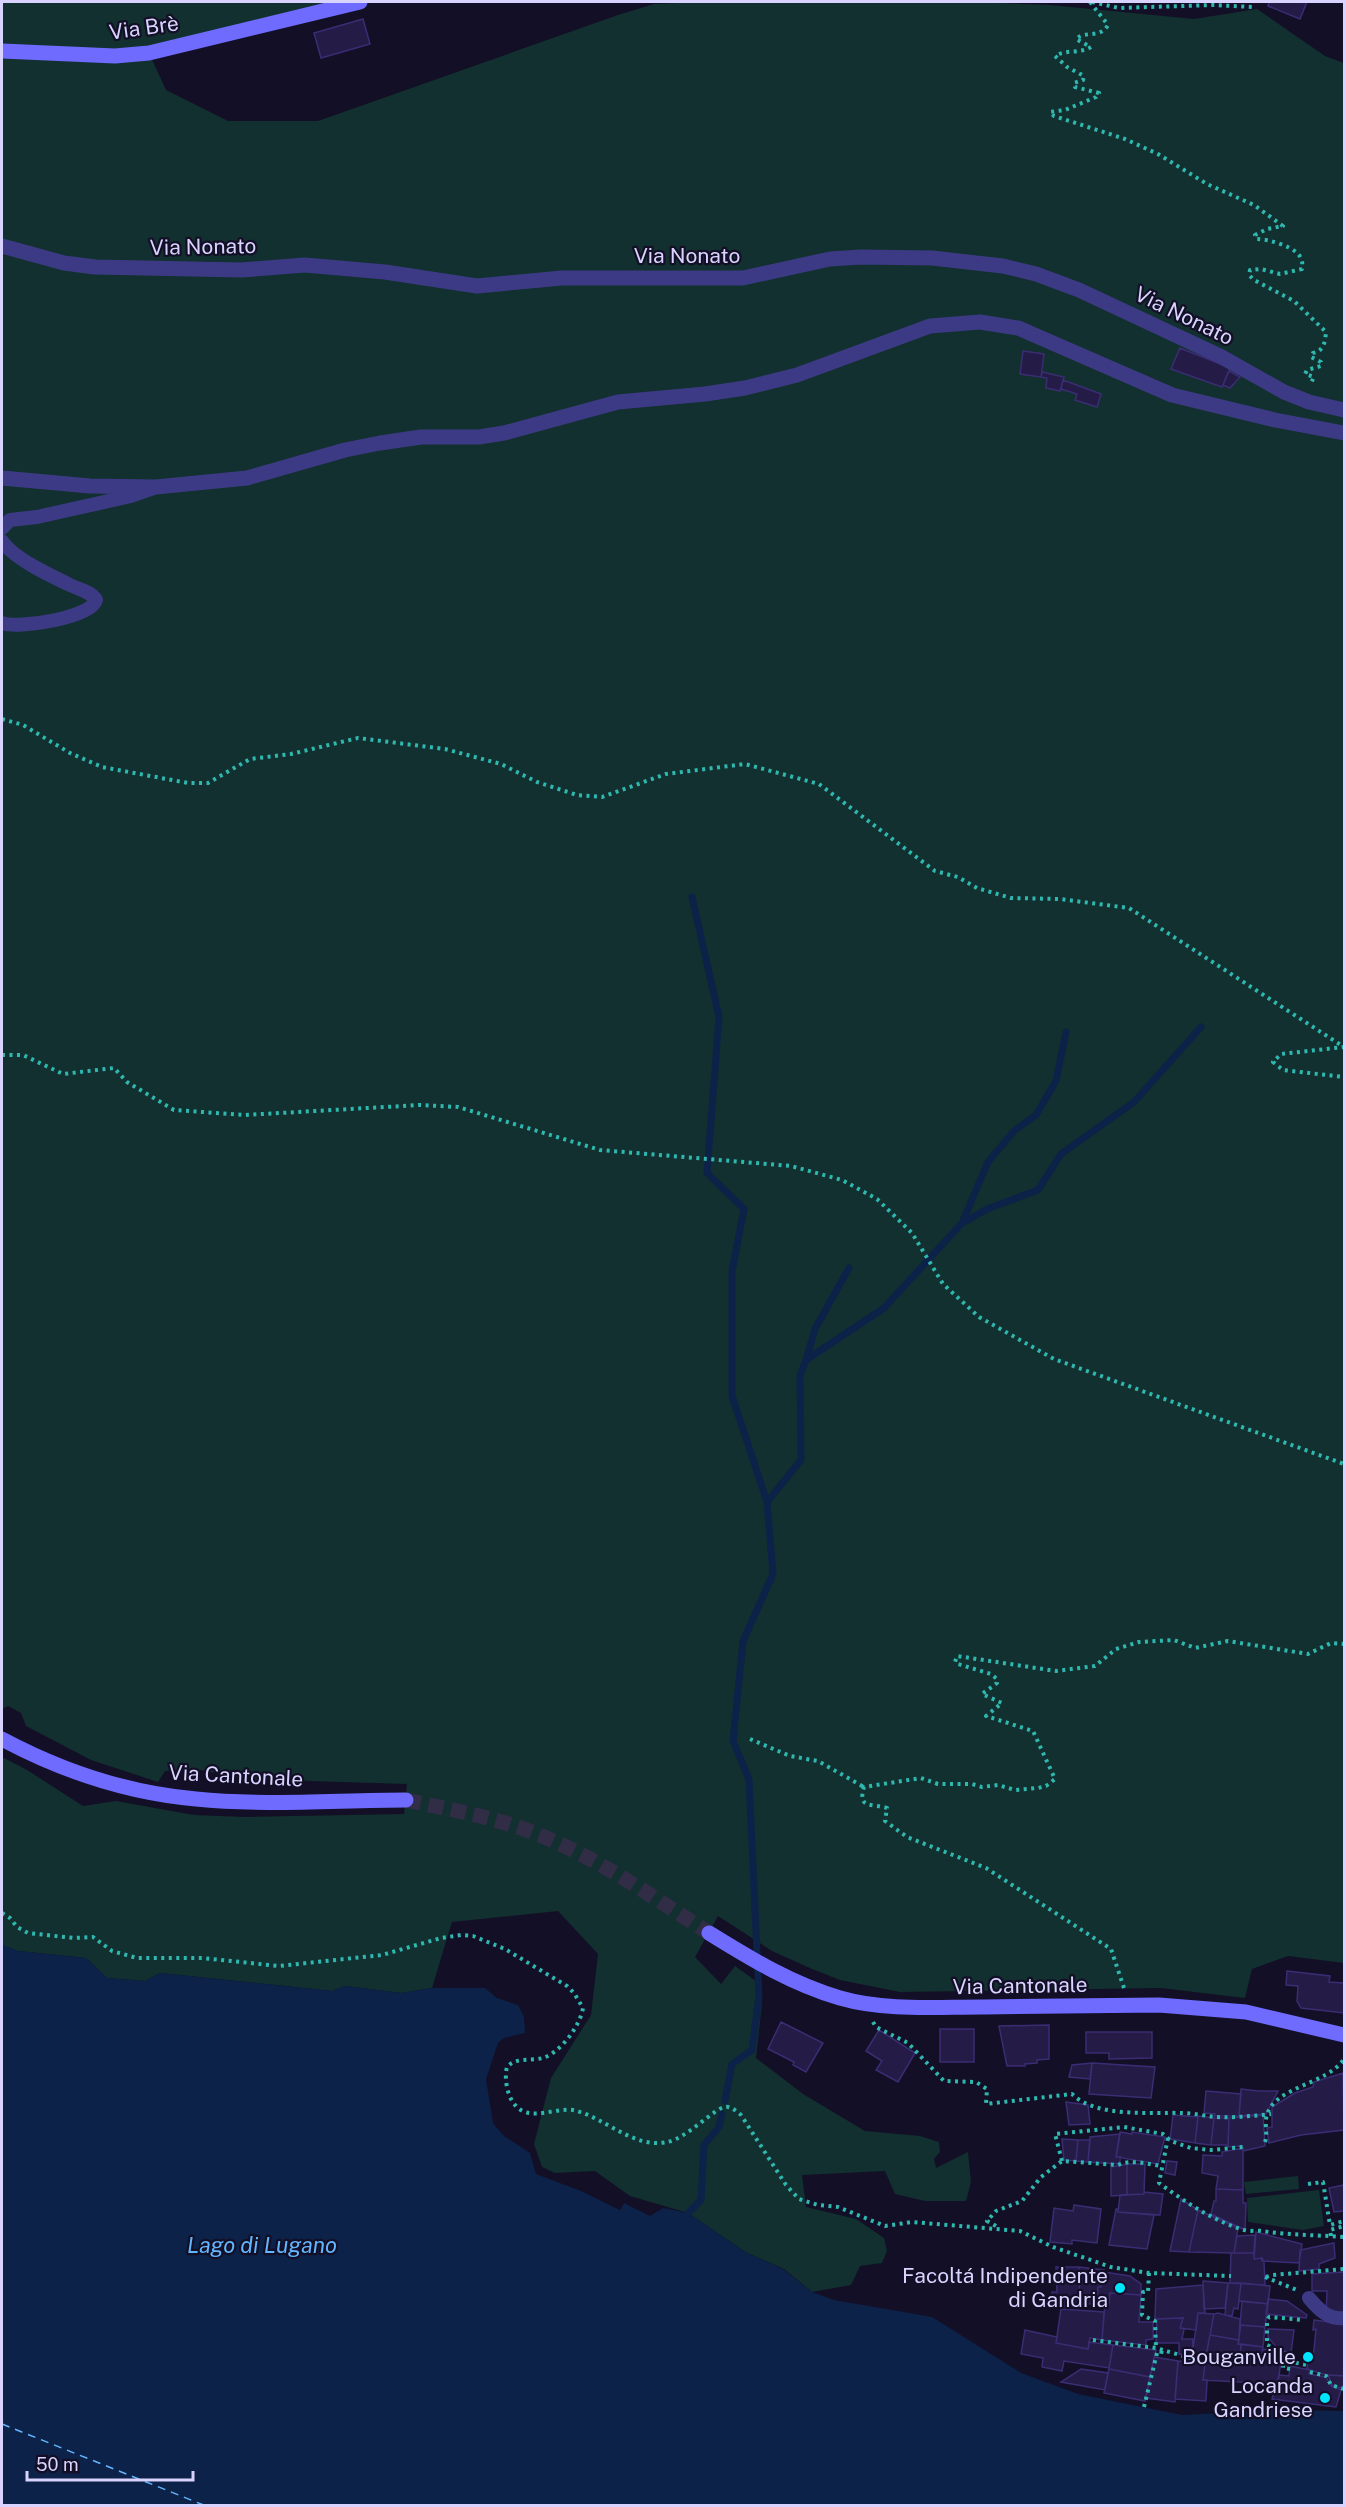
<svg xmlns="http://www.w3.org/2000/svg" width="1346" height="2507" font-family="'Public Sans',sans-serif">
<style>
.green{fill:#12302f}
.water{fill:#0c2248}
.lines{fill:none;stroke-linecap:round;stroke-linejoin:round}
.stream{stroke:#0c2248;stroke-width:7}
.ferry{stroke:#62b6ff;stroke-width:1.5;stroke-dasharray:8 6;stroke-linecap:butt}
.building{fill:#241b47;stroke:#3b2d73;stroke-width:1.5}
.secondary-tunnel{stroke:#312d47;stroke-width:15;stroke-dasharray:15 8;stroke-linecap:butt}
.path{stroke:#2fb8b0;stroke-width:4;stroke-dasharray:3 4.5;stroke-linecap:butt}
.lane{stroke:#3d3a85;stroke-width:14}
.street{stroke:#3d3a85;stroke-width:15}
.secondary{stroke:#6f6bff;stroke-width:15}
.poi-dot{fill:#00e5ff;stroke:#130f26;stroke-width:2}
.labels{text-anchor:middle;stroke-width:4.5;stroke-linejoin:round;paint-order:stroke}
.street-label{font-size:21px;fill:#d9d4ff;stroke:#130f26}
.poi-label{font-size:21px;fill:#d9d4ff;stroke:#130f26;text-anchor:end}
.water-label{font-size:22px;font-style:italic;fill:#62b6ff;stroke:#130f26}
</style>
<rect width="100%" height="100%" fill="#130f26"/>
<path class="green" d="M2 2H349L149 53 166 90 228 121H318L618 15 654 4 702 2H971L1050 5 1194 19 1257 9 1325 56 1344 63V1963L1288 1956 1252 1969 1245 1998 1161 1988 900 1992 840 1980 812 1969 772 1951 718 1916 695 1957 721 1984 735 1966 756 1981 762 2004 756 2058 803 2094 865 2131 920 2136 939 2142 940 2152 934 2159 936 2168 968 2152 971 2182 966 2201H925L895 2194 885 2171 802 2175 806 2207 856 2219 884 2238 887 2251 882 2263 860 2266 851 2285 812 2292 784 2269 747 2253 688 2213 630 2196 595 2171 555 2173 542 2167 534 2144 551 2078 591 2015 598 1954 558 1911 452 1922 432 1988 401 1993 345 1986 332 1991 160 1973 145 1981 107 1978 86 1958 18 1951 2 1945V1757L27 1770 83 1806 116 1801 194 1815 244 1817 404 1814 407 1784 245 1779 195 1769 165 1771 158 1782 91 1760 26 1726 21 1713 8 1706 2 1709Z
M1298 2176 1299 2189 1246 2194 1244 2182Z
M1319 2190 1324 2226 1303 2230 1248 2222 1247 2198Z"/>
<path class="water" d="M2 1945 18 1951 86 1958 107 1978 145 1981 160 1973 332 1991 345 1986 401 1993 432 1988H485L497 1998 518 2005 524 2017 525 2033 504 2038 498 2043 486 2079 493 2123 504 2136 530 2153 536 2174 581 2191 620 2210 624 2203 650 2216 663 2208 688 2213 747 2253 783 2269 812 2292 834 2300 932 2317 1021 2373 1078 2394 1182 2415 1277 2410 1344 2411V2505H2Z"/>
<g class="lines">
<path class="stream" d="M692 897 719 1017 707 1173 744 1209 732 1271V1396L767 1502 773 1574 743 1641 733 1741 749 1779 759 1996 752 2050 732 2064 725 2101
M963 1223 987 1209 1038 1190 1061 1154 1134 1102 1201 1027
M806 1360 815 1329 849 1268
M767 1502 801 1460 800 1376 806 1360 884 1308 962 1223 988 1162 1014 1131 1036 1115 1056 1081 1066 1032
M688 2213 701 2200 704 2145 719 2127 722 2114"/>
<path class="ferry" d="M2 2424 206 2506"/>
</g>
<path class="building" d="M1269 2H1307L1300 19 1268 6Z
M363 19 370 44 321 58 314 33Z
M1180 348 1230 368 1222 387 1171 369Z
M1023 351 1044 354 1041 377 1020 374Z
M1229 371 1240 377 1230 388 1223 385Z
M1042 372 1064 377 1060 391 1046 388 1047 378 1041 377Z
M1063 380 1101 394 1097 407 1075 400 1077 394 1061 389Z
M1287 1971 1330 1976 1329 1982 1344 1983V2013L1301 2008 1297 2001 1298 1986 1286 1985Z
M781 2022 823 2043 806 2072 793 2065 794 2062 768 2049Z
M1049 2025V2059L1037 2060V2063L1025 2064V2066H1007L999 2026Z
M940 2029H974V2062H940Z
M879 2030 915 2053 898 2082 876 2070 882 2061 866 2051Z
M1086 2032H1152V2058L1109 2059V2053H1086Z
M1092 2063 1155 2067 1151 2098 1089 2094Z
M1092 2063 1090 2079 1069 2077 1072 2065Z
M1343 2073 1344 2130 1301 2135 1269 2143 1267 2128 1272 2127V2107L1295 2093 1313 2087 1314 2082Z
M1241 2089 1258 2091H1278L1266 2114 1239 2116Z
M1206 2091 1241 2094 1239 2116H1214L1215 2114 1204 2113Z
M1066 2102 1088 2105 1090 2124 1069 2125Z
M1173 2115 1198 2117 1195 2143 1170 2139Z
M1263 2115 1265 2146 1243 2151 1242 2146 1228 2147 1229 2118Z
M1198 2116 1214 2118 1211 2145 1195 2143Z
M1214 2118H1229L1228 2145H1211Z
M1120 2132 1132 2134V2132L1165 2137 1158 2164 1116 2157Z
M1120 2134 1116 2157H1121L1119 2164 1088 2162 1090 2137Z
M1062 2139 1078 2140 1076 2161 1064 2160Z
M1078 2140H1090L1088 2162 1076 2161Z
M1243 2148V2190L1216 2189 1218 2176 1202 2173 1203 2155 1222 2156V2152Z
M1167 2161 1177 2162 1175 2175 1165 2173Z
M1127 2164V2195L1111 2196V2167Z
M1127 2164H1145L1144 2194 1127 2195Z
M1344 2185V2211L1334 2212 1329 2188Z
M1216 2189 1243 2190V2203H1246L1245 2230 1211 2214 1214 2201H1216Z
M1144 2192 1163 2194 1160 2215 1118 2212 1120 2195 1144 2194Z
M1181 2199 1198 2210 1189 2252 1170 2251Z
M1074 2205 1101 2209 1097 2243 1072 2240V2244L1050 2242 1054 2208 1073 2211Z
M1116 2209H1118V2212L1154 2215 1147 2249 1109 2245Z
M1198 2210 1238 2228 1234 2253 1189 2252Z
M1256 2232 1302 2244 1299 2263 1262 2261V2258L1254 2259Z
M1255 2235 1254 2253H1234L1237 2236Z
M1334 2243 1335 2258 1319 2264V2269L1299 2271 1300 2250Z
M1231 2253H1254V2259L1262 2258 1264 2262 1265 2285 1230 2283Z
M1056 2267H1079L1080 2307 1053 2306 1052 2292H1057Z
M1079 2267 1104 2270 1101 2287H1098L1097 2303 1080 2305Z
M1104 2272 1130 2276 1141 2284V2295L1110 2293 1109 2304 1097 2303 1098 2287H1101Z
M1344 2272V2314H1326L1327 2291H1312V2274Z
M1203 2281 1228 2283 1225 2308 1204 2309Z
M1228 2283H1241L1238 2309 1234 2308 1232 2316 1225 2315Z
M1241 2283 1270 2286 1268 2304 1239 2301Z
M1203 2285 1205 2313H1198L1196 2330 1180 2328 1183 2318 1155 2319 1156 2289Z
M1110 2293 1141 2295 1139 2322H1153V2339L1146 2340V2345L1102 2340 1105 2304H1109Z
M1268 2299 1287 2301 1307 2315 1306 2318 1266 2314Z
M1242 2301 1268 2304 1265 2327 1240 2325Z
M1061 2309 1104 2312 1102 2340 1090 2338 1088 2349 1056 2343Z
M1198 2313 1214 2314 1206 2356H1192Z
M1218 2313 1240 2319 1239 2340 1210 2335 1214 2314Z
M1183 2318 1180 2328 1184 2329 1182 2339H1193L1192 2356 1179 2354V2343H1156L1157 2319Z
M1314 2320 1344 2324V2376L1326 2375 1307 2369 1308 2359H1313L1316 2329 1313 2330Z
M1241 2325 1265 2327 1263 2347 1238 2344Z
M1268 2329 1294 2330 1291 2353 1279 2350 1268 2337Z
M1025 2330 1057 2337 1056 2343 1088 2349 1089 2342 1113 2345 1109 2368 1064 2361 1062 2371 1042 2367 1043 2358 1021 2354Z
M1210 2335 1239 2340 1238 2344H1241L1240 2355 1213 2354 1212 2356H1206Z
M1241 2344 1263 2347 1262 2357 1240 2355Z
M1113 2345 1156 2350 1150 2377 1109 2369Z
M1263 2349 1282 2352 1278 2384 1203 2380 1206 2356H1212L1213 2354 1262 2357Z
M1154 2357 1178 2361 1175 2402 1146 2398Z
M1178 2361 1205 2363 1203 2380H1207L1206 2401 1175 2399Z
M1290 2366 1310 2370 1309 2374 1326 2377 1331 2386 1341 2390 1336 2407 1272 2399 1279 2375 1289 2376Z
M1081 2369 1108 2373 1105 2390 1061 2382Z
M1109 2369 1150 2377 1145 2401 1104 2393Z
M1328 2375 1344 2376V2385L1341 2388 1332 2385Z"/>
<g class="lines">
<path class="secondary-tunnel" d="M406 1800C451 1810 496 1817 539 1835 600 1859 654 1898 709 1933"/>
<path class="path" d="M1090 2 1108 25C1100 39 1086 30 1076 39L1091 47C1080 54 1066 49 1055 56L1067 67 1084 76 1083 80 1074 83 1075 87 1099 93 1096 97 1065 110 1050 112 1054 116 1125 139 1158 154 1207 184 1254 205 1283 226 1267 229 1255 235 1257 239C1268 239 1298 247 1301 259 1303 262 1302 265 1302 269L1280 274 1261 269 1250 270 1249 275 1254 280 1294 301 1326 332C1325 342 1324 351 1313 353L1311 357 1321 362V366L1307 370 1305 374 1314 377 1311 383
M1092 2 1119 8 1212 5 1254 7
M2 719 23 725 70 753 102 767 188 783H208L250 759 291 754 358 738 445 749 501 764 537 782 577 795 602 797 666 774 745 764 819 784 935 871 958 877 977 888 1011 898 1060 899 1129 908 1344 1047 1281 1054 1273 1062 1283 1070 1344 1077
M2 1055H23L63 1074 114 1068 127 1082 174 1110 245 1115 420 1105 458 1107 600 1150 791 1166 842 1180 877 1199 912 1233 943 1284 979 1317 1054 1359 1344 1464
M750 1739 790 1756 818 1761 864 1787
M2 1913 10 1918 17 1927 28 1933 74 1938 93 1937 112 1951 137 1958H202L279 1966 382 1955 441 1938 461 1935 473 1936 505 1949 567 1986 574 1993 583 2008C580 2026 561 2052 543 2058 531 2061 516 2057 507 2067 504 2078 507 2097 516 2106 531 2123 559 2105 577 2111 606 2119 635 2149 667 2142 686 2139 716 2107 725 2107 731 2106 736 2111 741 2115L786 2185 799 2199 818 2205 838 2207 885 2226 912 2222 1020 2231 1053 2247 1111 2267 1149 2273 1231 2276
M1124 1988 1111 1949 986 1868 907 1837 885 1821 887 1808C873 1803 857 1810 864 1787L921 1778 938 1784H972L982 1787 998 1785 1015 1790 1038 1788 1046 1786 1055 1779 1033 1731 986 1716 1002 1703 982 1694 997 1683V1679L991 1674 958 1664 955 1662 957 1656 1056 1671 1095 1666 1116 1649 1139 1642 1174 1640 1195 1648 1228 1641 1308 1654 1331 1643 1344 1644
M873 2022 876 2027 908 2043 944 2081 976 2082 987 2089 986 2104 1072 2094C1096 2118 1151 2112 1183 2113 1194 2113 1205 2116 1215 2117 1234 2118 1252 2116 1271 2114
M1168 2138 1159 2183C1184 2201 1213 2221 1244 2230 1249 2232 1256 2230 1262 2231 1289 2235 1317 2235 1344 2237
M1265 2142C1268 2134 1264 2123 1267 2115 1274 2087 1328 2084 1344 2059
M1062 2161 1055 2134 1124 2127 1163 2134 1171 2141 1191 2148 1211 2150 1243 2147
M1308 2184 1323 2182 1330 2225 1344 2221
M996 2226 987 2221 996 2211 1022 2201 1041 2177 1062 2161 1118 2165C1131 2159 1148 2164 1161 2166
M1331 2236 1330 2230 1344 2226
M1149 2273 1148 2292H1143L1142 2315 1155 2321 1156 2348
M1265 2277 1297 2290
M1266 2277 1272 2275 1344 2269
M1093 2340 1156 2348 1190 2358H1205
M1281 2360 1307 2365
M1290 2369 1283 2368 1284 2353 1267 2345V2320L1269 2317 1304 2320
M1310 2372 1326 2376 1331 2385 1344 2389
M1144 2407 1157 2353 1161 2354 1162 2350"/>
<path class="lane" d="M2 528 10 520 37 517 131 496 154 488
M2 541C13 558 49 575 68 584 77 589 91 591 96 600 91 618 18 629 2 623
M1309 2298C1319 2310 1329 2320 1344 2318"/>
<path class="street" d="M2 246 64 263 95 267 242 270 305 265 385 272 477 286 562 278H743L830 259 861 257 932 258 1003 266 1036 274 1079 290 1220 356 1284 392 1309 402 1344 410
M2 478 90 486 156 487 247 478 345 450 380 443 421 437H479L504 433 618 402 705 394 745 388 797 375 930 326 980 322 1018 328 1172 395 1275 420 1344 433"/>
<path class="secondary" d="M2 51 115 56 149 53 360 2
M2 1739C62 1771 128 1793 196 1799 266 1806 337 1800 406 1800
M709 1933C751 1959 792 1984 840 1998 885 2011 934 2007 981 2007 1040 2006 1099 2006 1159 2005L1246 2012 1344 2035"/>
</g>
<g class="poi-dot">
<circle cx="1120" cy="2288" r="6"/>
<circle cx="1308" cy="2357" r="6"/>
<circle cx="1325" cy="2398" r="6"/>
</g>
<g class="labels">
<g class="street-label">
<text transform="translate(144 28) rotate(-8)" y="7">Via Brè</text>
<text transform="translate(203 247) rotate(-1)" y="7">Via Nonato</text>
<text x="687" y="263">Via Nonato</text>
<text transform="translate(1184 316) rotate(26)" y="7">Via Nonato</text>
<text transform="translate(236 1776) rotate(3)" y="7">Via Cantonale</text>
<text transform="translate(1020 1986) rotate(-1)" y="7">Via Cantonale</text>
</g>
<g class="poi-label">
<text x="1108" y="2283">Facoltá Indipendente<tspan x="1108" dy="24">di Gandria</tspan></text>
<text x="1296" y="2364">Bouganville</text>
<text x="1313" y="2393">Locanda<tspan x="1313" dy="24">Gandriese</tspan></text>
</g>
<g class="water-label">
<text x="262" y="2253">Lago di Lugano</text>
</g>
</g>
<rect width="1346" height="2507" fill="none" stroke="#d9d4ff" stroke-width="6"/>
<path d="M27 2471v9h166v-9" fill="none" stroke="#d9d4ff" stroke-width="3"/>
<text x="36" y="2471" font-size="18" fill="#d9d4ff" stroke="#130f26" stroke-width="4.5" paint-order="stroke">50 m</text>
</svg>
